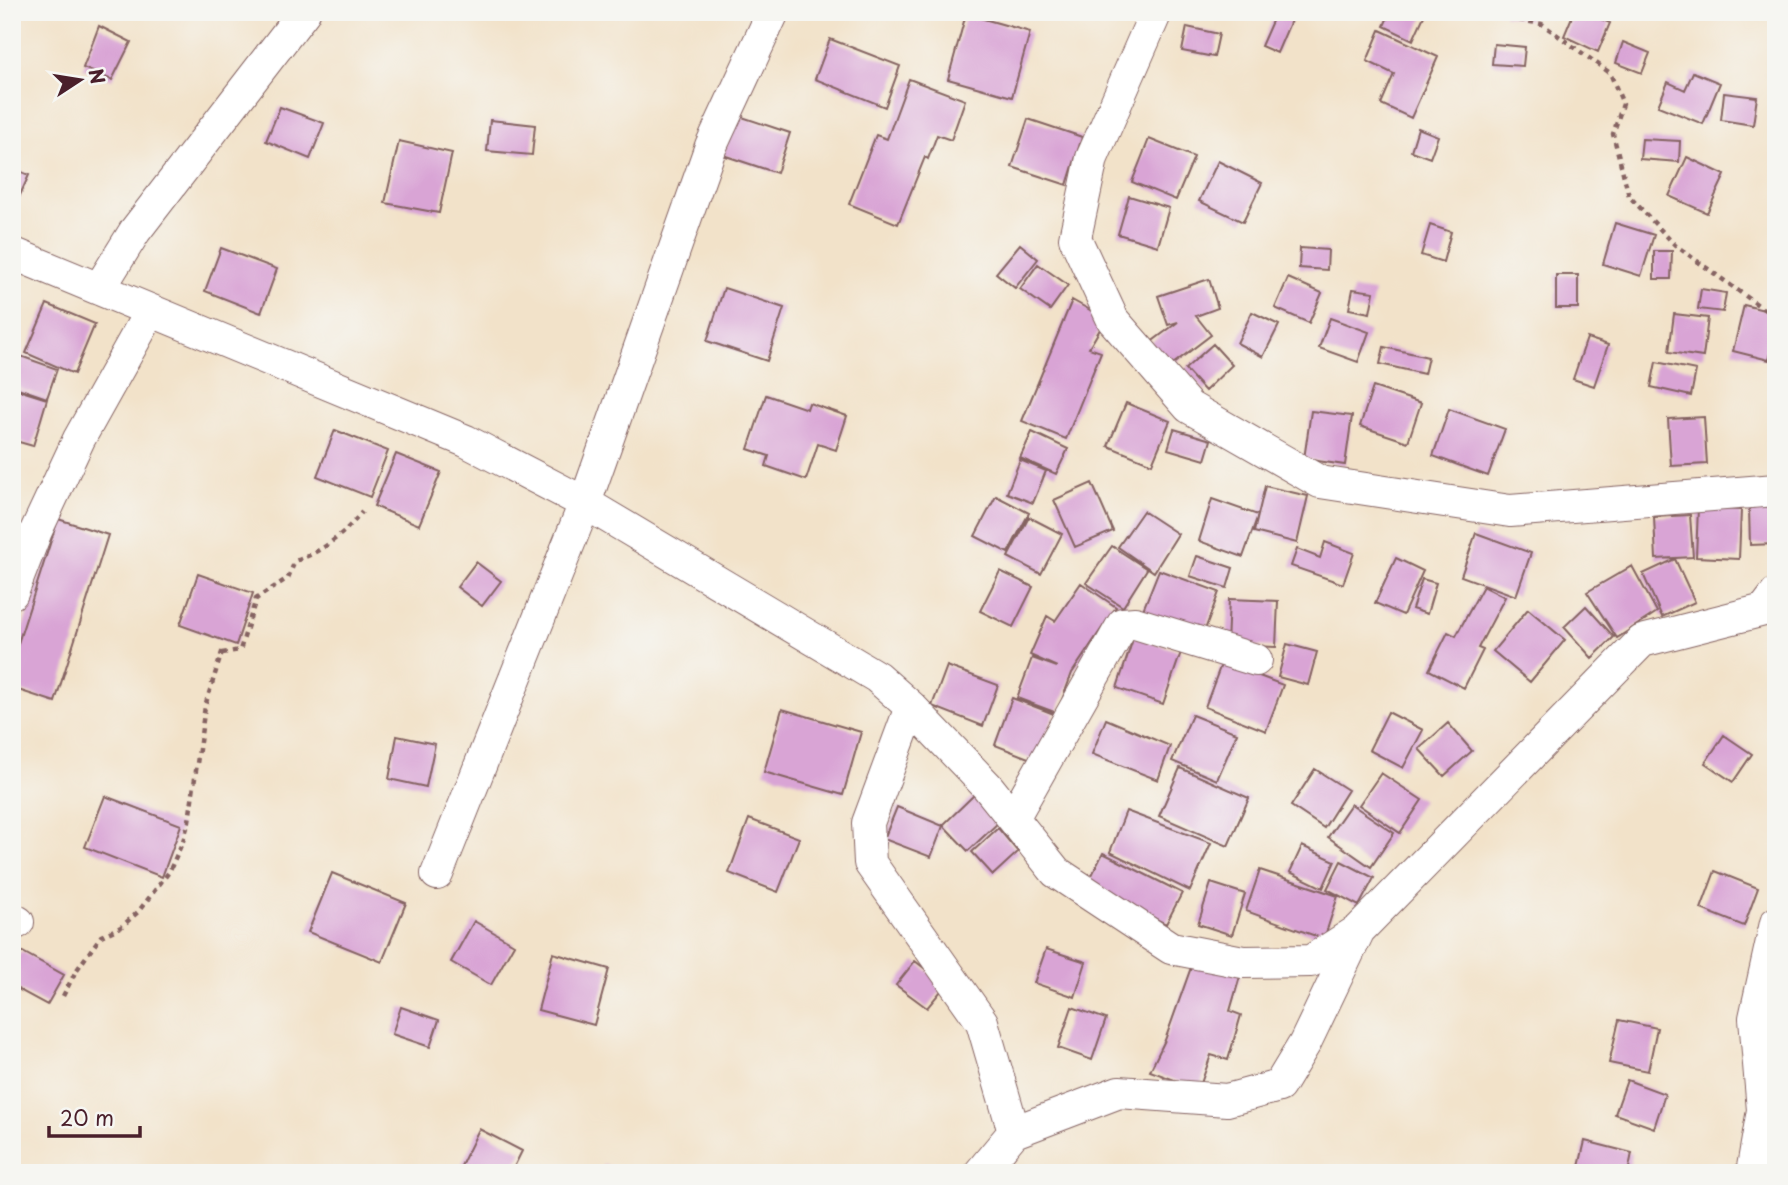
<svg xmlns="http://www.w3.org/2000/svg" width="1788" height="1185" font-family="'Playpen Sans',sans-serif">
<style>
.building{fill:#d9a4d5}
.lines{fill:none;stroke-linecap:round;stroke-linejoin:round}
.minor-casing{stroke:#856362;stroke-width:34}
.path{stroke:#856362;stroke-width:4.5;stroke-dasharray:5 5;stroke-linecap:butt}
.minor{stroke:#fff;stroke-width:32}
</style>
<rect width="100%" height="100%" fill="#f6f6f2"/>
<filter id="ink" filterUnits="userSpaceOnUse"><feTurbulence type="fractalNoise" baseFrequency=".0143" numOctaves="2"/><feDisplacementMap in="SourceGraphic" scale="14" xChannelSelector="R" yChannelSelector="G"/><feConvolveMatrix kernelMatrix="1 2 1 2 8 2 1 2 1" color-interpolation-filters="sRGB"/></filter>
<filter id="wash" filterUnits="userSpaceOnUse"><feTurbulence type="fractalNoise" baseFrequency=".00686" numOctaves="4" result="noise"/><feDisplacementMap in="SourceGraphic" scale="28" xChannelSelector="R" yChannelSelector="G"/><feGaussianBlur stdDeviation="1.57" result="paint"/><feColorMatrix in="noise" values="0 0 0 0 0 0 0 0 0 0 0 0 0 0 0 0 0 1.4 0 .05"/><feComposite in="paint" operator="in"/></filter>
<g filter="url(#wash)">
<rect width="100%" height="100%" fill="#f2e2c9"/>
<g id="blocks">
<path class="building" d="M1276 12 1292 18 1277 53 1261 46Z
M1390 12H1417L1424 16 1413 40 1384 26Z
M1505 12H1530L1529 20 1504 15Z
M1574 12H1585L1610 23 1598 52 1564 36Z
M966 14 1030 32 1012 97 948 79Z
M99 26 131 42 112 80 83 68Z
M1187 27 1219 34 1214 57 1182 51Z
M1380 30 1438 57 1411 118 1381 104 1394 74 1367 61Z
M830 39 900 66 885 107 815 79Z
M1623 42 1650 53 1642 73 1616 63Z
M1494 44 1525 47 1523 66 1492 64Z
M1693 72 1720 83 1703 124 1658 106 1668 82 1685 90Z
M909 79 965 100 951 140 937 135 928 159 925 157 898 224 849 204 876 135 887 139Z
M1724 93 1757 97 1753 125 1721 120Z
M280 107 324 123 310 159 266 141Z
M736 115 790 133 777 173 723 155Z
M1028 119 1082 137 1067 185 1012 167Z
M490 120 535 125 532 155 487 151Z
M1418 128 1438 136 1430 158 1411 151Z
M1149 139 1194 157 1176 200 1132 182Z
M1642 139 1680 141 1679 162 1640 159Z
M399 141 452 153 439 213 385 203Z
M1687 157 1725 175 1707 213 1669 196Z
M1218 161 1262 183 1243 222 1199 201Z
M12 168 29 175 12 213Z
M1129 196 1169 208 1158 246 1118 234Z
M1615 223 1654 235 1641 276 1603 264Z
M1430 225 1451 232 1443 262 1421 255Z
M1020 244 1038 259 1015 288 996 273Z
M221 248 277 269 261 313 205 291Z
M1300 248 1328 250 1327 270 1299 268Z
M1654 251H1672L1671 279H1654Z
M1038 264 1068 285 1050 310 1020 289Z
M1556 275H1578V308H1556Z
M1288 278 1322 293 1309 323 1275 308Z
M1209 279 1218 308 1196 316 1211 335 1169 367 1150 343 1178 322 1168 325 1158 296Z
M724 288 784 308 767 361 707 341Z
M1353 289 1374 292 1370 313 1349 309Z
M1701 289 1726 293 1723 312 1698 309Z
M1072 300 1106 319 1089 348 1101 352 1066 439 1022 421Z
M47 304 95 324 74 374 26 353Z
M1744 305 1776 313V335L1769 360 1733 351Z
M1252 312 1279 325 1263 357 1237 343Z
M1674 314 1708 318 1703 357 1669 352Z
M1330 318 1369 332 1358 362 1319 348Z
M1587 338 1608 345 1594 386 1573 379Z
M1213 344 1232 365 1205 391 1185 369Z
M1384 347 1428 357 1424 374 1380 364Z
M12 353 57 369 47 398 12 386Z
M1656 362 1696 370 1691 396 1651 387Z
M1373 387 1421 403 1408 442 1360 426Z
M12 388 47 399 33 446 12 440Z
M766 395 807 409 809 403 847 416 836 450 818 444 806 480 766 466 769 456 748 449Z
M1126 403 1170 421 1152 464 1108 446Z
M1449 409 1505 429 1488 476 1433 456Z
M1311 411 1352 416 1345 465 1304 459Z
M1704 417 1707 464 1671 466 1668 419Z
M1174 429 1211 440 1205 460 1168 449Z
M335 430 388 451 370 497 317 476Z
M1032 432 1068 449 1056 474 1020 458Z
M396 454 441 472 419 525 374 506Z
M1020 460 1046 471 1033 503 1007 493Z
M1092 483 1113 531 1075 547 1054 500Z
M1265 486 1308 496 1297 543 1254 532Z
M996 496 1029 513 1008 553 975 536Z
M1212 499 1258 515 1243 557 1199 541Z
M1776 506V544L1750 545 1749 507Z
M1698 508 1741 510 1739 559 1696 557Z
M1143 511 1178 534 1154 572 1118 547Z
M1690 515 1693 557 1656 559 1654 517Z
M1029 517 1062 534 1041 574 1008 557Z
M58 519 108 535 55 702 12 688V662Z
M1476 533 1531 553 1516 596 1461 576Z
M1325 542 1354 553 1343 584 1291 566 1297 549 1320 558Z
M1112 546 1147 569 1123 607 1086 583Z
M1197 556 1233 568 1227 588 1190 576Z
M1396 558 1423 571 1403 615 1375 603Z
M1675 559 1695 602 1662 617 1643 574Z
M476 562 501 581 482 606 457 587Z
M1632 566 1657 612 1617 638 1587 592Z
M1159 570 1219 592 1202 638 1141 615Z
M1000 571 1033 587 1013 627 980 611Z
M198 574 253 593 236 645 180 625Z
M1422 579 1436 583 1427 614 1412 609Z
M1081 583 1116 607 1072 673 1057 713 1017 698 1032 658 1057 667 1030 655 1047 616 1055 621Z
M1483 586 1505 597 1478 648 1483 650 1464 688 1429 670 1448 632 1456 636Z
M1229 599 1278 601 1276 647 1227 645Z
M1586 606 1614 637 1592 658 1564 627Z
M1528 609 1565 640 1530 682 1493 651Z
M1134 636 1181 652 1163 704 1117 688Z
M1287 644 1317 652 1308 685 1278 677Z
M1222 662 1283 685 1266 731 1205 707Z
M947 666 998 685 983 726 932 706Z
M1012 698 1054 714 1036 761 995 745Z
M782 709 861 732 843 795 764 772Z
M1388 712 1423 730 1403 768 1369 750Z
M1192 715 1237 733 1217 780 1172 761Z
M1106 719 1170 746 1158 780 1092 754Z
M1448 723 1472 751 1444 776 1419 749Z
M1724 735 1752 754 1733 782 1705 763Z
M397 736 435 744 426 787 389 779Z
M1180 768 1249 798 1228 846 1159 816Z
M1315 769 1348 790 1324 828 1291 806Z
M1381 773 1422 800 1400 833 1359 805Z
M974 795 999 822 968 851 943 825Z
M105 796 181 825 162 877 85 847Z
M1351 804 1394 833 1371 867 1328 837Z
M897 807 943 826 931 857 884 839Z
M1126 811 1211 843 1190 891 1110 852Z
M749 819 799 838 778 892 729 873Z
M998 828 1018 852 993 875 972 852Z
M1302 846 1335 861 1323 888 1290 872Z
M1103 853 1182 893 1166 924 1087 885Z
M1341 861 1374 878 1359 906 1327 889Z
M1260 870 1338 896 1324 939 1246 911Z
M1715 871 1758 888 1744 926 1701 909Z
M332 873 406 903 382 962 308 932Z
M1211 883 1245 894 1232 935 1198 924Z
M474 921 514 944 491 985 451 962Z
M1046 949 1086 962 1075 997 1034 983Z
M21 951 64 975 47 1005 12 986V967Z
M553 953 609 969 594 1025 538 1010Z
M915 961 946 985 927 1008 896 985Z
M1193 962 1241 973 1230 1011 1241 1015 1228 1060 1211 1055 1199 1089 1150 1071 1165 1040Z
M401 1007 439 1020 430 1047 392 1034Z
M1072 1007 1106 1019 1092 1060 1058 1048Z
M1619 1020 1657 1028 1648 1071 1609 1063Z
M1627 1080 1665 1094 1654 1128 1615 1114Z
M479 1129 522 1151 511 1173H470L460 1168Z
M1585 1141 1632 1153 1628 1173 1578 1171Z
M603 1165 629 1170V1173H602Z"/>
</g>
</g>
<g filter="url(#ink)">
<use href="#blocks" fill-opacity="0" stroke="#856362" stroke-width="2"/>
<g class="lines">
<g class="minor-casing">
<path id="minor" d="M1156 12 1092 158 1075 238 1113 320 1189 407 1320 482 1510 511 1776 490
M12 253 466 441 585 503 877 677 911 707 868 823 870 863 982 1022 1014 1132
M99 289 135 231 304 12
M12 593 36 531 79 439 150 312
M911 707 987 786 1056 872 1171 948 1243 962 1311 961 1359 930
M1013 818 1123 624 1135 623 1256 660
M437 874 585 503 711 146 773 12
M12 919 18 922
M980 1173 1014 1132 1119 1092 1227 1100 1279 1086 1305 1043 1359 930 1642 641 1764 610 1776 594
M1752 1173 1763 1110 1755 1018 1776 923"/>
</g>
<path class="path" d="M1502 12 1508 18 1542 24 1610 73 1623 104 1613 134 1629 196 1675 245 1776 318
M222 653 240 650 256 599 288 578 295 561C322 552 344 534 362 512
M63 996 76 971 101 936 121 927 138 912 169 872 183 841 189 821 205 706 223 649"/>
<use href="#minor" class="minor"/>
</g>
</g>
<rect width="1788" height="1185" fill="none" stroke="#f6f6f2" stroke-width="42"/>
<g transform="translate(80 80) rotate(78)" stroke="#f6f6f2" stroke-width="5" paint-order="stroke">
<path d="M0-5L12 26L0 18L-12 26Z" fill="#4a1f2b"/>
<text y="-10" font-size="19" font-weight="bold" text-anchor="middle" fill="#4a1f2b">N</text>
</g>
<path d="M49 1126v10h91v-10" fill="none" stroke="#4a1f2b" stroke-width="3.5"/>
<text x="60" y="1126" font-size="21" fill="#4a1f2b" stroke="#f6f6f2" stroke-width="5" paint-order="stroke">20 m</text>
</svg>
